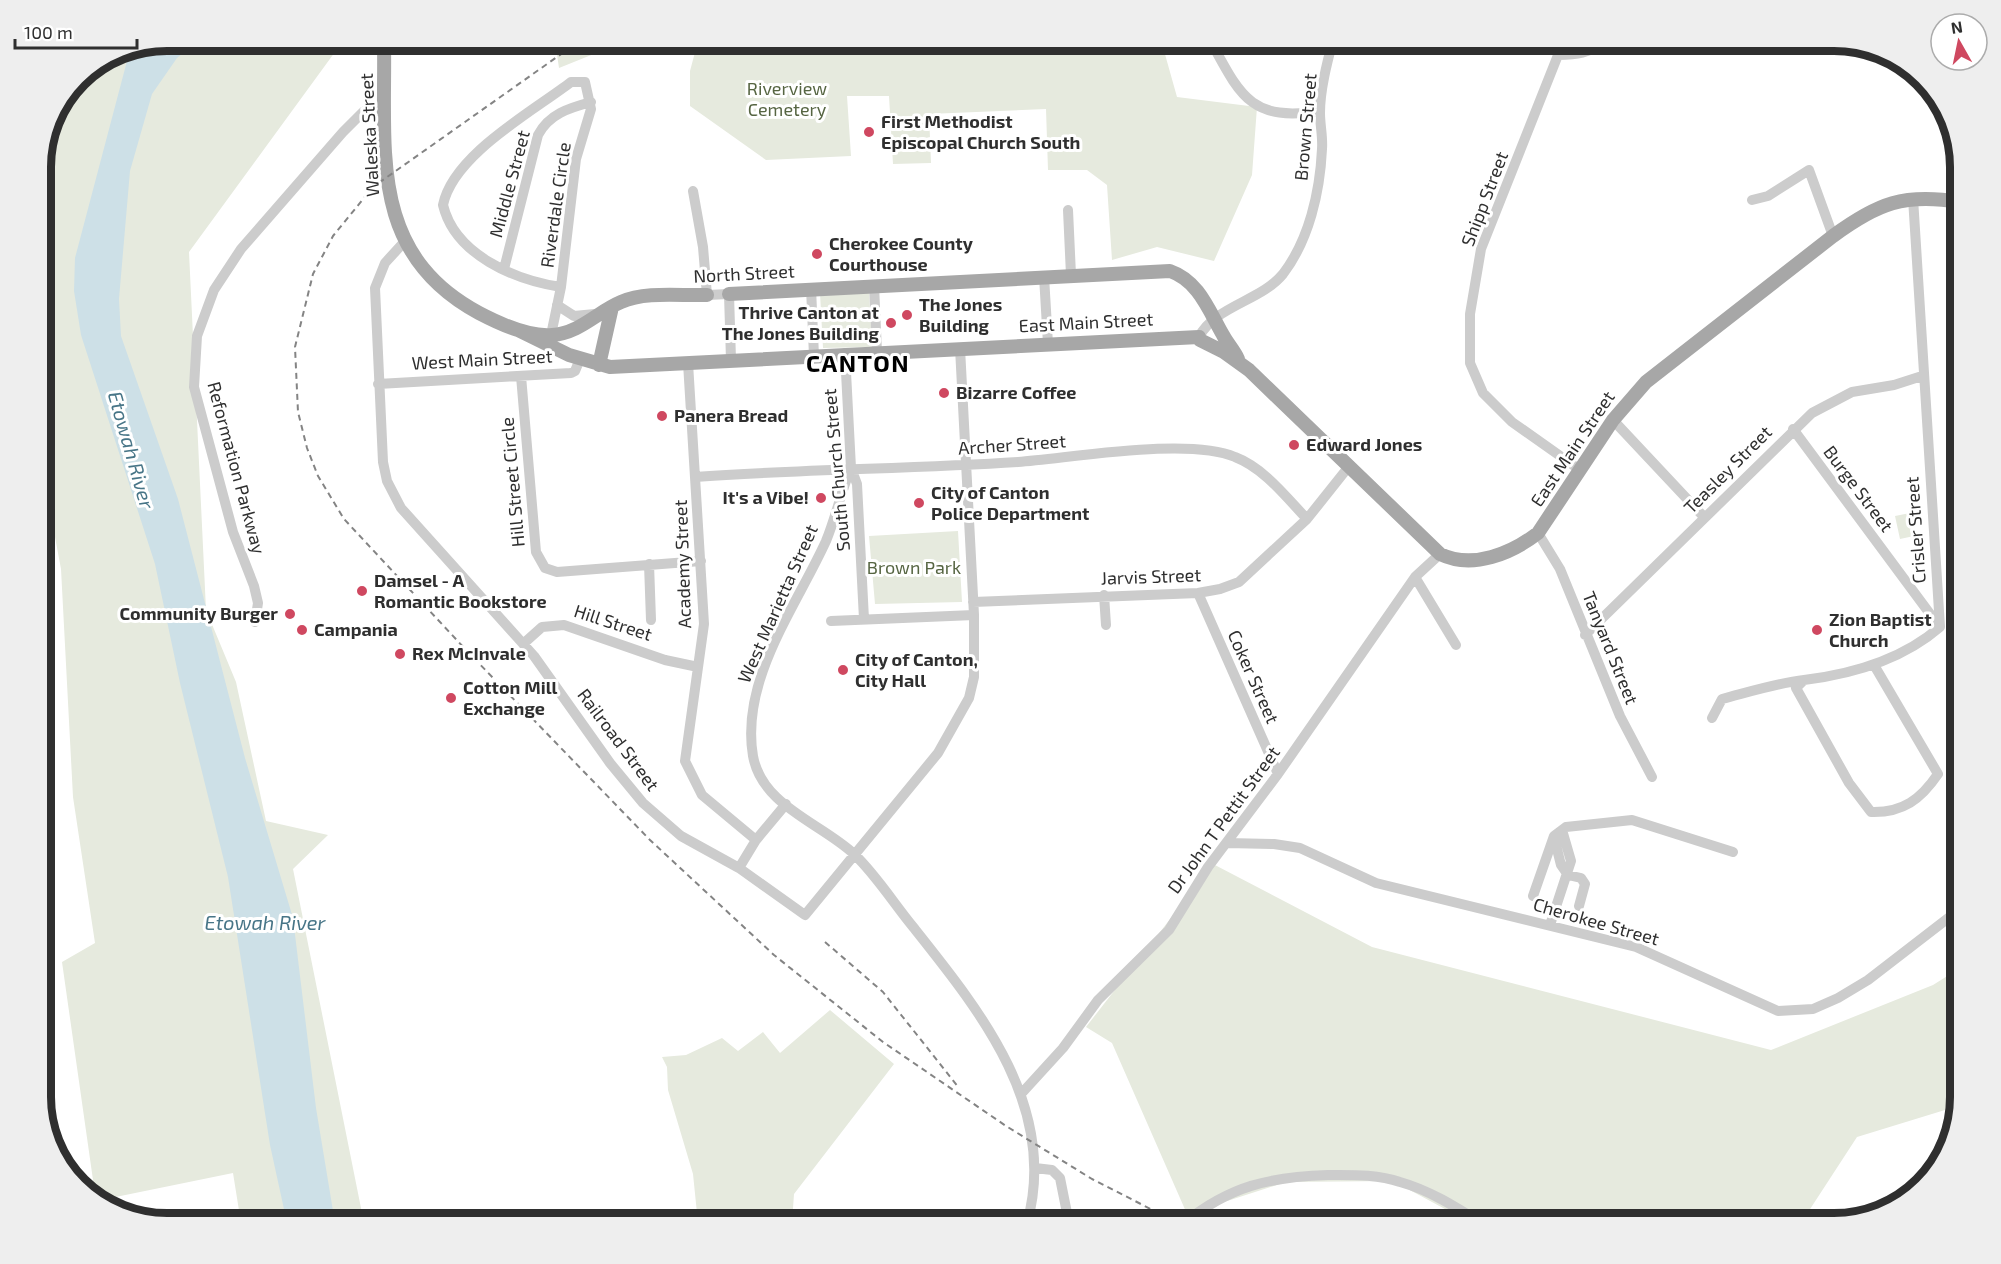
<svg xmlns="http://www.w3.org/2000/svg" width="2001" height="1264" font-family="'Exo 2',sans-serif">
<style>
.green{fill:#e6eade}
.water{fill:#cde0e7}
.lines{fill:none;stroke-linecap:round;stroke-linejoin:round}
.minor{stroke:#ccc;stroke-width:10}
.major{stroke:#a7a7a7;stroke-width:14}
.rail{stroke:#848484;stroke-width:2;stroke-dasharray:6 4.5;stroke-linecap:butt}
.poi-dot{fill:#cf4860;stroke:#fff;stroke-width:2}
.labels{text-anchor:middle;stroke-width:6;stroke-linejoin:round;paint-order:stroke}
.park-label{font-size:18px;fill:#566542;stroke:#fff}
.poi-label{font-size:18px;font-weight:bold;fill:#2f2f2f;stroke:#fff;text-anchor:start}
.street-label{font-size:18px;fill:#2f2f2f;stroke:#fff}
.water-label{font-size:20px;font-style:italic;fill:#477587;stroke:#fff}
.district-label{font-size:24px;font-weight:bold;letter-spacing:1.5px;fill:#000;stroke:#fff}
.rim{fill:none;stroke:#2f2f2f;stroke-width:8}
</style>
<rect width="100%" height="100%" fill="#fff"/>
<path class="green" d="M167 40 343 41 189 252 206 610 236 682 266 821 328 835 293 869 364 1223H241L233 1173 96 1201 62 962 95 943 73 797 61 569 41 462V159L50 118 78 77 119 50Z
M1161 40 1177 97 1257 107 1252 175 1214 261 1157 247 1112 260 1107 185 1087 170H1048L1046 109 929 114 931 163 893 164 889 96H847L851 156 766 160 690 106V71L698 41Z
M555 41V40L626 41 559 68Z
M1834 41H1837L1675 55 1665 41Z
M869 291 872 347 823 348 820 293Z
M1910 513 1914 536 1900 539 1895 516Z
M958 531 962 602 875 604 869 536Z
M1213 864 1372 947 1771 1050 1933 985 1960 968V1097L1958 1106 1857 1137 1801 1223H1471L1393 1181 1286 1182 1187 1214 1112 1043 1086 1027Z
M830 1010 894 1064 794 1194 792 1223H698L693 1174 668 1090 667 1067 662 1057 686 1055 722 1038 738 1051 763 1032 780 1053Z"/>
<path class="water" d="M167 41H198L177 58 152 94 130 171 119 299 121 336 178 499 245 758 293 918 316 1108 335 1223H287L270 1145 228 877 180 683 155 564 81 335 74 291 75 258 127 61 140 46Z"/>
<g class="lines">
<path class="minor" d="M1210 40C1240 95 1250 122 1320 111
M1564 40 1481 249 1470 314V363L1483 393 1512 422 1580 470
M1558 55C1575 55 1591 54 1603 40
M693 191 703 247 707 295 729 294 731 360
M1752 200 1768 196 1809 170 1833 236
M1068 210 1071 275
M405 241 385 263 375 288 383 462 387 481 401 508 534 656 610 763 643 803 681 836 739 868 805 915 938 753 969 698 974 677V615L960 348
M504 269 538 135C549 114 569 108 591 102
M1044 276 1048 344
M874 285 877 352
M811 288 814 356
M557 305 574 316 595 314
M551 335 561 287 576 159 591 109 585 82H571C532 112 453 155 443 205 455 255 515 280 561 287
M1199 337C1215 306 1261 301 1283 274 1309 240 1320 192 1322 149 1323 137 1320 125 1320 113 1320 90 1327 63 1333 40
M845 353 851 468 857 484 864 619
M688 363 704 624 685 761 702 795 756 840
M521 376 536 552 545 568 557 572 701 561
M378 384 571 373 575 371 580 359
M1613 420 1704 517
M1793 429 1939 626
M851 468C841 491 836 517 826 541 796 607 740 680 753 756 762 806 821 823 854 854 877 876 894 904 914 928 981 1012 1059 1109 1027 1223
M695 477C803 469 911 469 1018 462 1072 458 1188 437 1235 457 1264 468 1286 497 1307 519
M1538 533 1560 569 1620 716 1652 777
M649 564 651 620
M1415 577 1456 645
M1198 593 1278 774
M1104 595 1106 625
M973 602 1198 593 1220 589 1239 582 1307 519 1350 465
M831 621 974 615
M255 622 258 603 254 586 233 532 194 387 197 336 214 290 241 249 343 132 363 112 385 104
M1585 635 1812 413 1852 392 1894 385 1922 376
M523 644 542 627 564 625 665 660 698 667
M1804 680 1796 688 1849 783 1871 812C1903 813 1921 799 1938 774L1874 665
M1712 718 1722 699C1749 692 1777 683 1804 680 1853 674 1902 660 1940 627L1913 198
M1554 836 1566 827 1632 820 1733 852
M1554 837 1561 865 1568 875
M1227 843 1274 844 1300 848 1376 883 1636 947 1778 1011 1813 1009 1838 998 1868 980 1960 909
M739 868 756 840 786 804
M1568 875 1581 878 1585 884 1579 906
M1533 896 1554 836
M1550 925 1571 861 1562 830
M1021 1094 1063 1048 1098 1000 1169 930 1208 867 1278 774 1415 577 1440 554
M1035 1168 1052 1170 1060 1178 1069 1223
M1875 1213 1940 1165
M1184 1223C1230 1186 1269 1177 1328 1175 1352 1175 1377 1174 1400 1182 1429 1190 1456 1207 1481 1223"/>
<path class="major" d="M384 40C386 149 367 253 479 313 500 324 528 337 552 335 580 333 597 312 621 302 646 291 680 296 707 295
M729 294 1170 271C1199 281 1209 311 1223 335 1227 343 1234 350 1238 359
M518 330 569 355 610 367 1199 337 1200 340 1224 352 1249 370 1440 554C1473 570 1512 553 1538 533L1613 420 1646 382 1833 236C1878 203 1904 193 1960 202
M599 365 612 307"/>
<path class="rail" d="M581 40 373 187 333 236 313 274 295 347 298 412 307 448 318 476 344 519 467 651 650 840 774 955 883 1042 1006 1126 1092 1179 1178 1223
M825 942 883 992 959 1088"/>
</g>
<g class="poi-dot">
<circle cx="869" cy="132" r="6"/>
<circle cx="817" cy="254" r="6"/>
<circle cx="907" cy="315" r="6"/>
<circle cx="891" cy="323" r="6"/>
<circle cx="944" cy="393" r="6"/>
<circle cx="662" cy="416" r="6"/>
<circle cx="1294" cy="445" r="6"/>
<circle cx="821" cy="498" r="6"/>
<circle cx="919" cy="503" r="6"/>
<circle cx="362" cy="591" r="6"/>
<circle cx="290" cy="614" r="6"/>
<circle cx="302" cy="630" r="6"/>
<circle cx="1817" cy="630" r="6"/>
<circle cx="400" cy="654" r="6"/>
<circle cx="843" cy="670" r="6"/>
<circle cx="451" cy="698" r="6"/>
</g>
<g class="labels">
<g class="park-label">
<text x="787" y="95">Riverview<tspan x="787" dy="21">Cemetery</tspan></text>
<text x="914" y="574">Brown Park</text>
</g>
<g class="poi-label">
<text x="881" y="128">First Methodist<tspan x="881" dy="21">Episcopal Church South</tspan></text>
<text x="829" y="250">Cherokee County<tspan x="829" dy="21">Courthouse</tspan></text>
<text x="919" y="311">The Jones<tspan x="919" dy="21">Building</tspan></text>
<text x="879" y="319" text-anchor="end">Thrive Canton at<tspan x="879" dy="21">The Jones Building</tspan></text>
<text x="956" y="399">Bizarre Coffee</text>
<text x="674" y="422">Panera Bread</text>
<text x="1306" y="451">Edward Jones</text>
<text x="931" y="499">City of Canton<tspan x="931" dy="21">Police Department</tspan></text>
<text x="809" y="504" text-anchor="end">It's a Vibe!</text>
<text x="374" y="587">Damsel - A<tspan x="374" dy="21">Romantic Bookstore</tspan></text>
<text x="278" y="620" text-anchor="end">Community Burger</text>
<text x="1829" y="626">Zion Baptist<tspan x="1829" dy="21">Church</tspan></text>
<text x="314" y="636">Campania</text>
<text x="412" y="660">Rex McInvale</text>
<text x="855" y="666">City of Canton,<tspan x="855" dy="21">City Hall</tspan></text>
<text x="463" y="694">Cotton Mill<tspan x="463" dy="21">Exchange</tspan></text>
</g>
<g class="street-label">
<text transform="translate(1306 127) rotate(-85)" y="6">Brown Street</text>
<text transform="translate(370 135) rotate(-93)" y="6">Waleska Street</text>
<text transform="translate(510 184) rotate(-75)" y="6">Middle Street</text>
<text transform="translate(1485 199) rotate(-69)" y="6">Shipp Street</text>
<text transform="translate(556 205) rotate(-82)" y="6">Riverdale Circle</text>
<text transform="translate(744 274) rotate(-3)" y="6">North Street</text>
<text transform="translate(1086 323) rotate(-3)" y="6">East Main Street</text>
<text transform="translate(482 360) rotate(-3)" y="6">West Main Street</text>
<text transform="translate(1012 445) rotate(-4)" y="6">Archer Street</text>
<text transform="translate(1573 449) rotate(-56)" y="6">East Main Street</text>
<text transform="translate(236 468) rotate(75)" y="6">Reformation Parkway</text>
<text transform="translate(837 470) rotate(-95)" y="6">South Church Street</text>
<text transform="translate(1728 470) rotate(-45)" y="6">Teasley Street</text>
<text transform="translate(513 482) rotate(-95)" y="6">Hill Street Circle</text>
<text transform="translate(1858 489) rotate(53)" y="6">Burge Street</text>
<text transform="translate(1916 530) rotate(-94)" y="6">Crisler Street</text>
<text transform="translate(683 564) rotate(-92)" y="6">Academy Street</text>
<text transform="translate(1151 577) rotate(-2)" y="6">Jarvis Street</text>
<text transform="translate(778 604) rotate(-66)" y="6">West Marietta Street</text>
<text transform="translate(613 623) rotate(18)" y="6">Hill Street</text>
<text transform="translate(1610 648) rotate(68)" y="6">Tanyard Street</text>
<text transform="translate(1253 677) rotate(66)" y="6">Coker Street</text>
<text transform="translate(618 740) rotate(53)" y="6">Railroad Street</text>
<text transform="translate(1224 820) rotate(-54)" y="6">Dr John T Pettit Street</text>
<text transform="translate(1596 922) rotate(16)" y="6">Cherokee Street</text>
</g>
<g class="water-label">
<text transform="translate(131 450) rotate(74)" y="7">Etowah River</text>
<text x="265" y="930">Etowah River</text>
</g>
<g class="district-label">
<text x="858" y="372">CANTON</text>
</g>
</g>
<path d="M0 0H2001V1264H0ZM167 51H1834A116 116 0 0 1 1950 167V1097A116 116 0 0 1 1834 1213H167A116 116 0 0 1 51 1097V167A116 116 0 0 1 167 51Z" fill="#eee" fill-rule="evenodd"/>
<path class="rim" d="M167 51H1834A116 116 0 0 1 1950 167V1097A116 116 0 0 1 1834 1213H167A116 116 0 0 1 51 1097V167A116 116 0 0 1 167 51Z"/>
<g transform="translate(1959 42) rotate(351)"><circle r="28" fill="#ffffff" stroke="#acacac" stroke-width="1.5"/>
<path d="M0-4.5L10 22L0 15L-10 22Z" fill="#cf4860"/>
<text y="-9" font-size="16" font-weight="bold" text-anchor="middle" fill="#2f2f2f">N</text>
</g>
<path d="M15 39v9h122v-9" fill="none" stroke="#2f2f2f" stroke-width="3"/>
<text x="24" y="39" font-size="18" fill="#2f2f2f" stroke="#ffffff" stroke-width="4.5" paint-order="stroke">100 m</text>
</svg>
